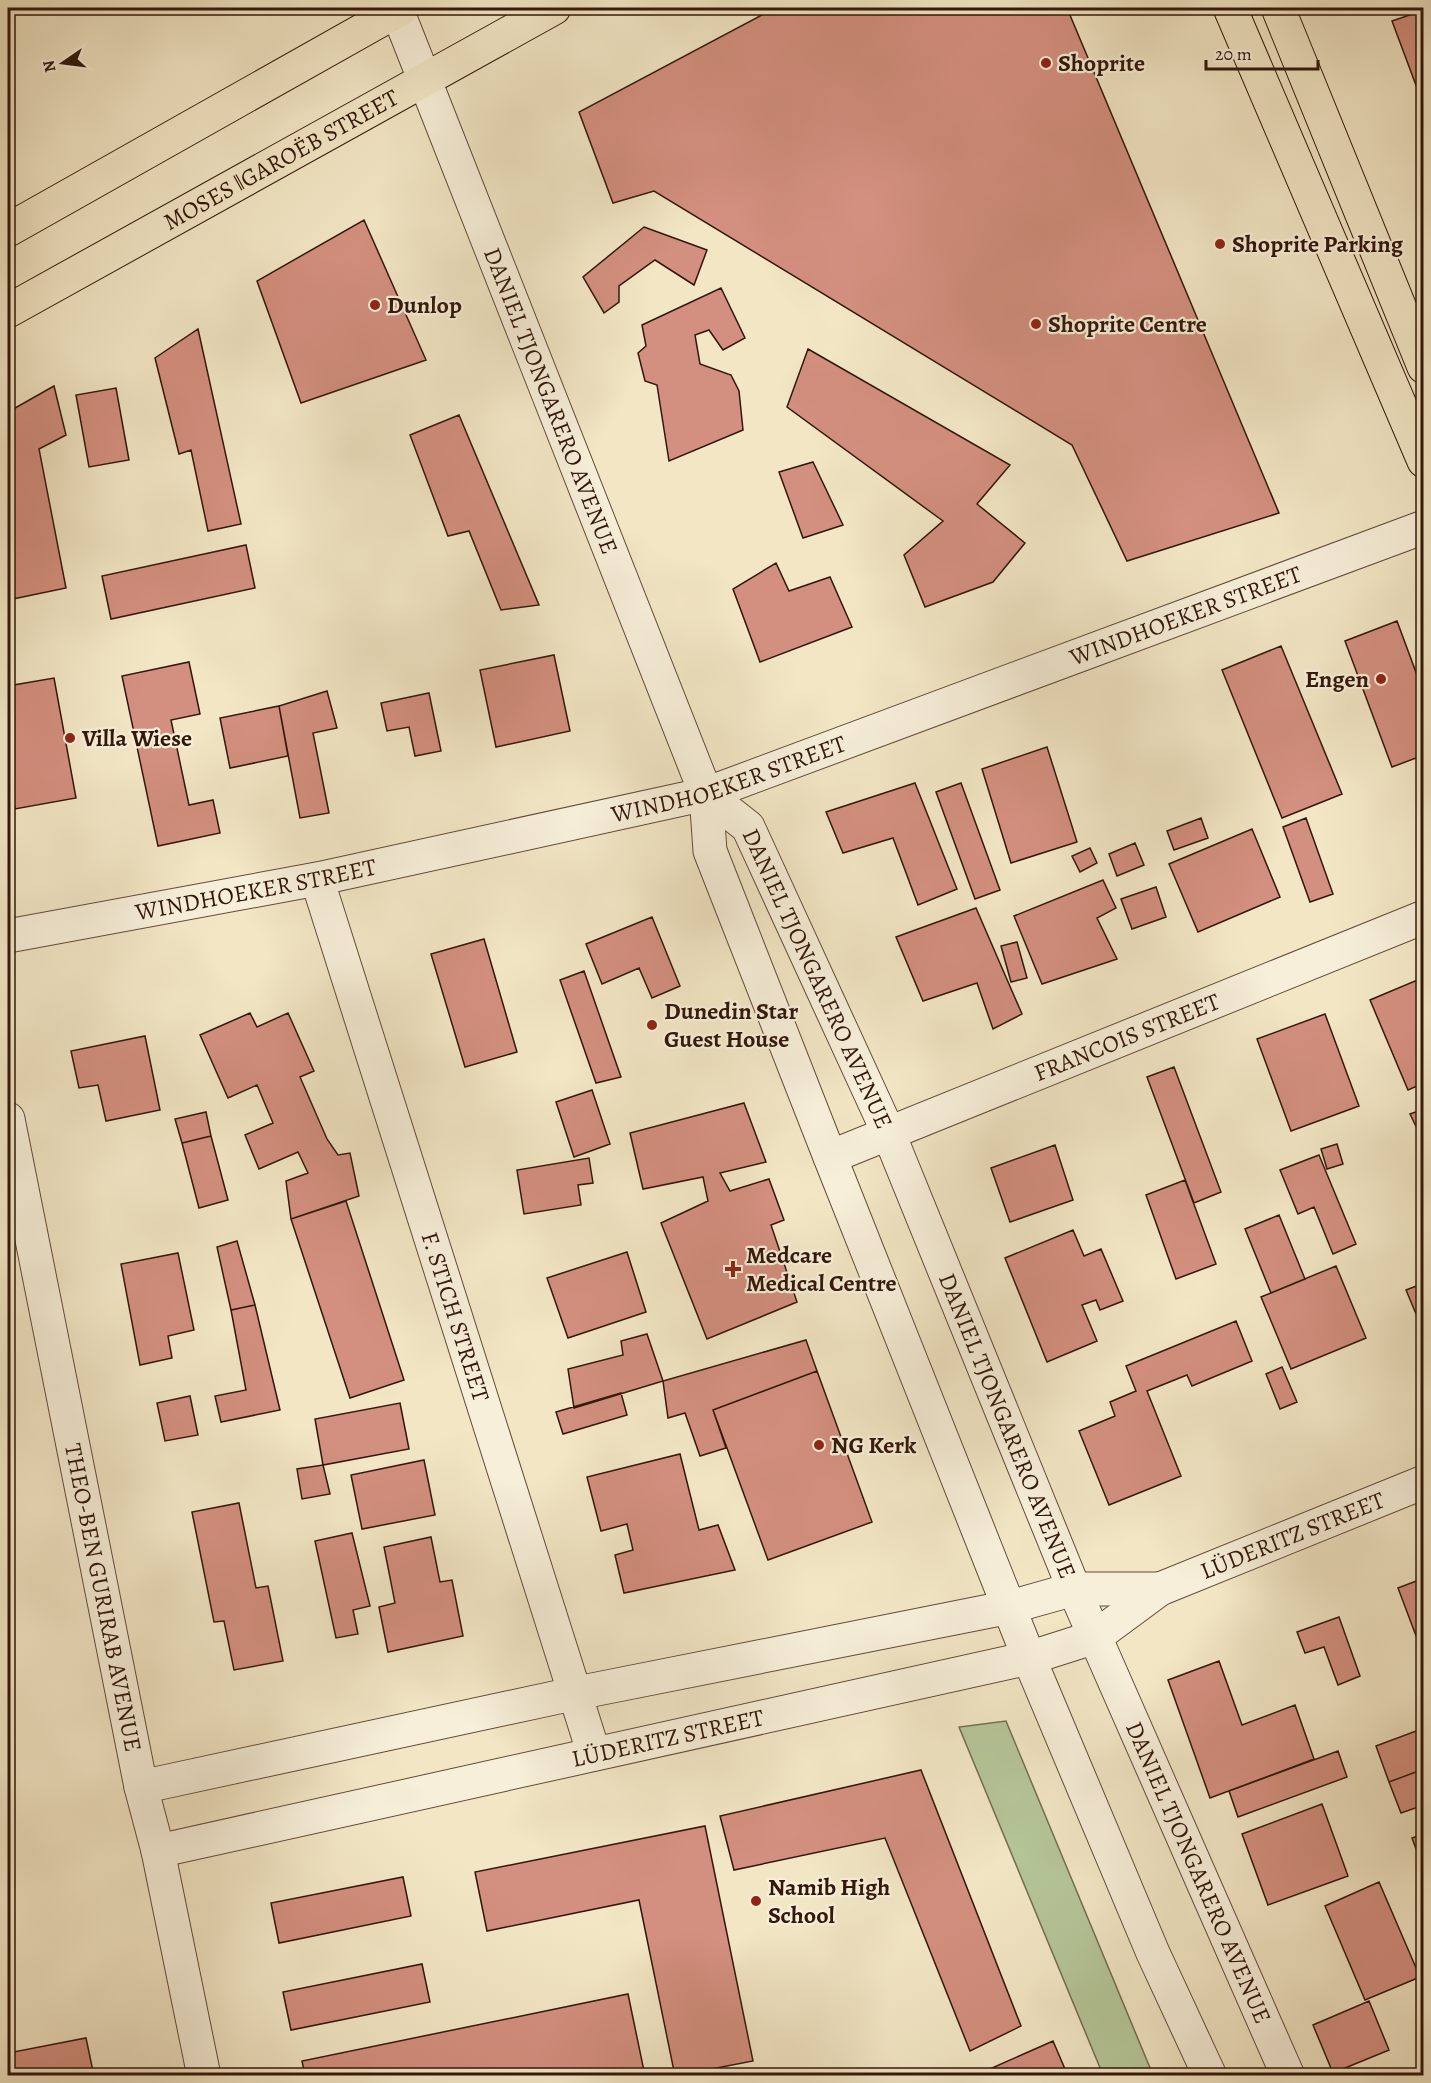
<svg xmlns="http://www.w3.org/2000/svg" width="1431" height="2083" font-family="Alegreya,serif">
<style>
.green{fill:#b5c699;stroke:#746e52;stroke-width:1.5}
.building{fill:#d38f7f;stroke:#32170a;stroke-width:1.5}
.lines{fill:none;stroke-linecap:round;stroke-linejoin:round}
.minor-casing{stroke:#624b39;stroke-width:35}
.tertiary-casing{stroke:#624b39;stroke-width:35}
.primary-casing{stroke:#32170a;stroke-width:35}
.trunk-casing{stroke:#32170a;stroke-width:35}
.minor{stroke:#f7efd9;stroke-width:33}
.tertiary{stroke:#f7efd9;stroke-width:33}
.primary{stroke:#f2e6c5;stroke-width:33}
.trunk{stroke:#f2e6c5;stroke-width:33}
.poi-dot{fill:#8f2418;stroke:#f7efd9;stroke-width:2}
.labels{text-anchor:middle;stroke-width:4.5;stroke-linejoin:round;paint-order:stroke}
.poi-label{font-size:24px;font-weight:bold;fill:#32170a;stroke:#f7efd9;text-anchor:start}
.street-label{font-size:24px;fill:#32170a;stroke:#f7efd9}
</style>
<rect width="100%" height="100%" fill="#f2e6c5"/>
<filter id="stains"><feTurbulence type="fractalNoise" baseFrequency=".00333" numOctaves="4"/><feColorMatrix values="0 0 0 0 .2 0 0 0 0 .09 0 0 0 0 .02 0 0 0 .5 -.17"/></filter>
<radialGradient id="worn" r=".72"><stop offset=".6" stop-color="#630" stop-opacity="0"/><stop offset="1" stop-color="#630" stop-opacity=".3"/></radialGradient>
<path class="green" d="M1006 1721 1153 2075H1103L959 1727Z"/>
<path class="building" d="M775 8H1067L1279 513 1127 561 1072 445 654 191 613 203 579 112Z
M1424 10V104H1423L1392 21Z
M364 220 426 360 301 403 257 281Z
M644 227 707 250 694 285 655 260 619 286V302L604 313 583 277Z
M721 288 745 338 723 350 709 330 695 335 700 364 731 375 739 391 743 430 669 461 657 385 645 381 638 353 646 346 642 325Z
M198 329 241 524 208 531 191 450 179 454 155 358Z
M808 349 1010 465 977 504 1025 543 993 582 925 607 904 555 943 521 787 407Z
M54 386 66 435 39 449 66 588 8 600V412Z
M116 388 129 460 89 467 76 395Z
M459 415 539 605 501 610 469 531 448 536 410 435Z
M813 462 843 525 803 538 779 472Z
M246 545 255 588 111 619 102 576Z
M776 563 789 591 830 577 852 627 760 662 733 589Z
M1397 621 1424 694V755L1392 767 1345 641Z
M1281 646 1342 794 1282 818 1222 670Z
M554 655 570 731 496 747 480 670Z
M189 662 200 714 171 720 189 805 213 800 220 833 158 846 122 676Z
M54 678 76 798 15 809 8 766V686Z
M327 691 337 728 313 733 329 813 300 818 279 706Z
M429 693 441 751 415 756 409 727 387 731 381 703Z
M279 706 288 756 230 768 220 718Z
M1047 747 1077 842 1011 863 982 769Z
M915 783 957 889 918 905 893 838 843 853 826 812Z
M961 783 1000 890 975 899 936 792Z
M1201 818 1208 838 1174 850 1167 831Z
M1306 818 1333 894 1310 902 1283 827Z
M1252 829 1280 897 1198 932 1169 864Z
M1135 843 1144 865 1117 876 1109 854Z
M1090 848 1097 863 1080 872 1072 856Z
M1103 880 1116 908 1097 918 1117 959 1042 984 1014 916Z
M1156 887 1166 917 1132 929 1121 899Z
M976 908 1022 1014 993 1029 977 983 923 1001 896 937Z
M652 917 680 986 652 998 639 968 602 984 586 944Z
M484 939 517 1052 465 1067 431 954Z
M1017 942 1027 978 1011 982 1001 946Z
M584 971 621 1077 596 1083 560 980Z
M1422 978 1424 1083 1408 1090 1370 1000Z
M250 1013 257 1027 288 1013 314 1071 300 1077 327 1139 338 1155 350 1153 359 1196 291 1219 286 1181 308 1173 298 1152 259 1169 245 1135 273 1123 257 1085 228 1098 200 1035Z
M1325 1014 1359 1106 1291 1131 1257 1039Z
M145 1036 160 1110 106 1121 98 1085 79 1088 71 1051Z
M1174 1067 1221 1192 1194 1203 1147 1077Z
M592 1090 610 1144 574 1157 556 1102Z
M744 1103 766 1162 720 1173 730 1191 769 1179 784 1220 771 1225 797 1302 707 1339 661 1223 708 1201 703 1177 643 1189 630 1133Z
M1424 1109V1143L1410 1114Z
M206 1112 211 1136 182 1143 175 1119Z
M211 1136 228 1200 199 1208 182 1143Z
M1337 1144 1343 1164 1327 1169 1321 1149Z
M1055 1145 1073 1200 1010 1222 991 1168Z
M1319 1155 1356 1244 1333 1254 1314 1207 1298 1214 1280 1170Z
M589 1158 593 1183 578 1185 581 1205 524 1214 517 1170Z
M1185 1180 1216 1264 1176 1279 1146 1195Z
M346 1201 404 1380 350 1398 291 1219Z
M1279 1215 1305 1279 1271 1293 1245 1229Z
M1073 1230 1084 1256 1101 1249 1123 1301 1100 1310 1096 1300 1082 1305 1097 1341 1047 1362 1005 1258Z
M237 1241 255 1305 231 1310 217 1247Z
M627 1252 646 1312 568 1338 547 1278Z
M178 1253 194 1330 168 1336 172 1358 140 1365 121 1264Z
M1336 1266 1366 1338 1291 1369 1261 1297Z
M1424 1283V1333L1406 1290Z
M255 1305 280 1410 221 1422 215 1396 246 1390 231 1310Z
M1236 1321 1252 1361 1192 1386 1187 1375 1147 1391 1181 1476 1109 1505 1079 1431 1115 1416 1110 1402 1136 1391 1126 1366Z
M647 1334 663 1381 574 1408 568 1369 623 1355 621 1341Z
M806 1340 817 1371 713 1410 726 1448 700 1456 685 1413 668 1418 663 1381Z
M1282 1367 1297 1402 1280 1409 1266 1374Z
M817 1371 872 1522 768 1560 713 1410Z
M621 1393 627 1415 563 1434 556 1412Z
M190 1396 198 1435 165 1441 157 1403Z
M400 1403 409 1449 323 1465 315 1419Z
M680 1454 699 1530 718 1525 735 1570 624 1593 615 1555 633 1550 627 1524 601 1531 587 1477Z
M424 1460 435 1515 362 1529 351 1475Z
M323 1465 330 1494 302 1499 297 1469Z
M239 1503 256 1588 268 1586 283 1661 234 1670 224 1621 214 1622 192 1512Z
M352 1533 370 1606 353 1610 358 1634 336 1638 315 1541Z
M431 1537 440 1582 452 1580 463 1636 388 1652 379 1607 395 1603 384 1547Z
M1424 1578V1657L1398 1588Z
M1339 1617 1360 1676 1338 1685 1324 1647 1305 1653 1297 1632Z
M1219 1661 1242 1725 1295 1705 1314 1759 1210 1798 1168 1680Z
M1424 1728V1769L1389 1782 1376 1746Z
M1338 1751 1347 1777 1238 1817 1229 1791Z
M1424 1769V1805L1401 1813 1389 1782Z
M921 1770 1021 2026 970 2051 885 1838 734 1870 720 1816Z
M1322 1804 1348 1876 1268 1905 1242 1834Z
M705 1826 753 2061 675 2076 639 1900 487 1931 475 1872Z
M1424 1834V1868H1423L1412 1838Z
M403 1877 411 1916 279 1943 271 1903Z
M1379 1882 1420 1977 1365 2000 1325 1906Z
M422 1964 430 2002 291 2030 283 1992Z
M628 1994 644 2071 623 2076H305L302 2061Z
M1369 2001 1389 2050 1333 2073 1313 2025Z
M86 2038 94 2076H8V2053Z
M1053 2041 1068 2076H974Z
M947 2069 950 2076H930Z"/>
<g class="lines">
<g class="minor-casing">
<g id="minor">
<path id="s1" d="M317 879 594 1754"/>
<path id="s2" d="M8 936 317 879 706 794 1424 527"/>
<path id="s3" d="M8 1119 141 1787 158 1851 204 2076"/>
<path id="s4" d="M830 1157 1424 917"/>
<path d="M141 1787 577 1693 1010 1607 1074 1589H1160"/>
<path id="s5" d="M158 1851 1029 1658 1095 1637 1160 1589 1424 1482"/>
</g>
</g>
<g class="tertiary-casing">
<g id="tertiary">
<path id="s6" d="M397 10 706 794 710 851 830 1157 1029 1658 1153 1953 1210 2076"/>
<path id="s7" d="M706 794 748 827 889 1134 1074 1589 1288 2076"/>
</g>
</g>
<g class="primary-casing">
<g id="primary">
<path d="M8 230 402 8"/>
<path id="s8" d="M8 311 554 8"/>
</g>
</g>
<g class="trunk-casing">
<path id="trunk" d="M1230 8 1424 461
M1278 8 1424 367"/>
</g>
<use href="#minor" class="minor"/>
<use href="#tertiary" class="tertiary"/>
<use href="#primary" class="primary"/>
<use href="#trunk" class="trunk"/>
</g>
<g class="poi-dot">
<circle cx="1046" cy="63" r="6"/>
<circle cx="1220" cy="244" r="6"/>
<circle cx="375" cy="305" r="6"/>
<circle cx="1036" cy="324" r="6"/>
<circle cx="1381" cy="679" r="6"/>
<circle cx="70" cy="738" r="6"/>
<circle cx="652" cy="1025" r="6"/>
<path d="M730 1260h6v6h6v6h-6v6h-6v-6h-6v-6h6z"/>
<circle cx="819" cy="1445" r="6"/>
<circle cx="756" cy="1901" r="6"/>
</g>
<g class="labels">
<g class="poi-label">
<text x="1058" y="71">Shoprite</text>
<text x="1232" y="252">Shoprite Parking</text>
<text x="387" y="313">Dunlop</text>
<text x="1048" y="332">Shoprite Centre</text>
<text x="1369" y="687" text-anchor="end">Engen</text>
<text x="82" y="746">Villa Wiese</text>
<text x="664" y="1019">Dunedin Star<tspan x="664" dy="28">Guest House</tspan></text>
<text x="746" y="1263">Medcare<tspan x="746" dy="28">Medical Centre</tspan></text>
<text x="831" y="1453">NG Kerk</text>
<text x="768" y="1895">Namib High<tspan x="768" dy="28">School</tspan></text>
</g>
<g class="street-label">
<text dy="8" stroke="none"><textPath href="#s8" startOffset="312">MOSES ǁGAROËB STREET</textPath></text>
<text dy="8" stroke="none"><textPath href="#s6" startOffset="420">DANIEL TJONGARERO AVENUE</textPath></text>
<text dy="8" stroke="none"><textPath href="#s2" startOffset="1224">WINDHOEKER STREET</textPath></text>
<text dy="8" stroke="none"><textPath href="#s2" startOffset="738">WINDHOEKER STREET</textPath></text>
<text dy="8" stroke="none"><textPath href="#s2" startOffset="252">WINDHOEKER STREET</textPath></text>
<text dy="8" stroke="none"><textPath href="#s7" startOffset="220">DANIEL TJONGARERO AVENUE</textPath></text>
<text dy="8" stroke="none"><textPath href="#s4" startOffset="320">FRANCOIS STREET</textPath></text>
<text dy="8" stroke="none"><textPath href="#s1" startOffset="459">F. STICH STREET</textPath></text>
<text dy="8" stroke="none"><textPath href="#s7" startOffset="706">DANIEL TJONGARERO AVENUE</textPath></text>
<text dy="8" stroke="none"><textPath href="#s5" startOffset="1185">LÜDERITZ STREET</textPath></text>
<text dy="8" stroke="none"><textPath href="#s3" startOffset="488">THEO-BEN GURIRAB AVENUE</textPath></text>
<text dy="8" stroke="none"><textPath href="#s5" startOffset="522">LÜDERITZ STREET</textPath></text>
<text dy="8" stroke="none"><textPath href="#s7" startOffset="1192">DANIEL TJONGARERO AVENUE</textPath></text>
</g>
</g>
<rect width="1431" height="2083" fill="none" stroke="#f2e6c5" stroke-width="30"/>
<rect x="9" y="9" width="1413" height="2065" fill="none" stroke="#32170a" stroke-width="3"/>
<rect x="15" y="15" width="1401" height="2053" fill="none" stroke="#32170a" stroke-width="1.5"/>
<g transform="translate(63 63) rotate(256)" stroke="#f7efd9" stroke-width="4.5" paint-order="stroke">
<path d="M0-4.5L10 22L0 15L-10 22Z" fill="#32170a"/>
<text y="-9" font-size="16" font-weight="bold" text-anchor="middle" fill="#32170a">N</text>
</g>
<path d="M1206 60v9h112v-9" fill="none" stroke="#32170a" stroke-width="3"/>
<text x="1215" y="60" font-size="18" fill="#32170a" stroke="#f7efd9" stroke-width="4.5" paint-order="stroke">20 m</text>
<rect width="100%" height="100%" filter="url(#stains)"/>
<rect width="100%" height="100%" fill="url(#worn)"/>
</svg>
